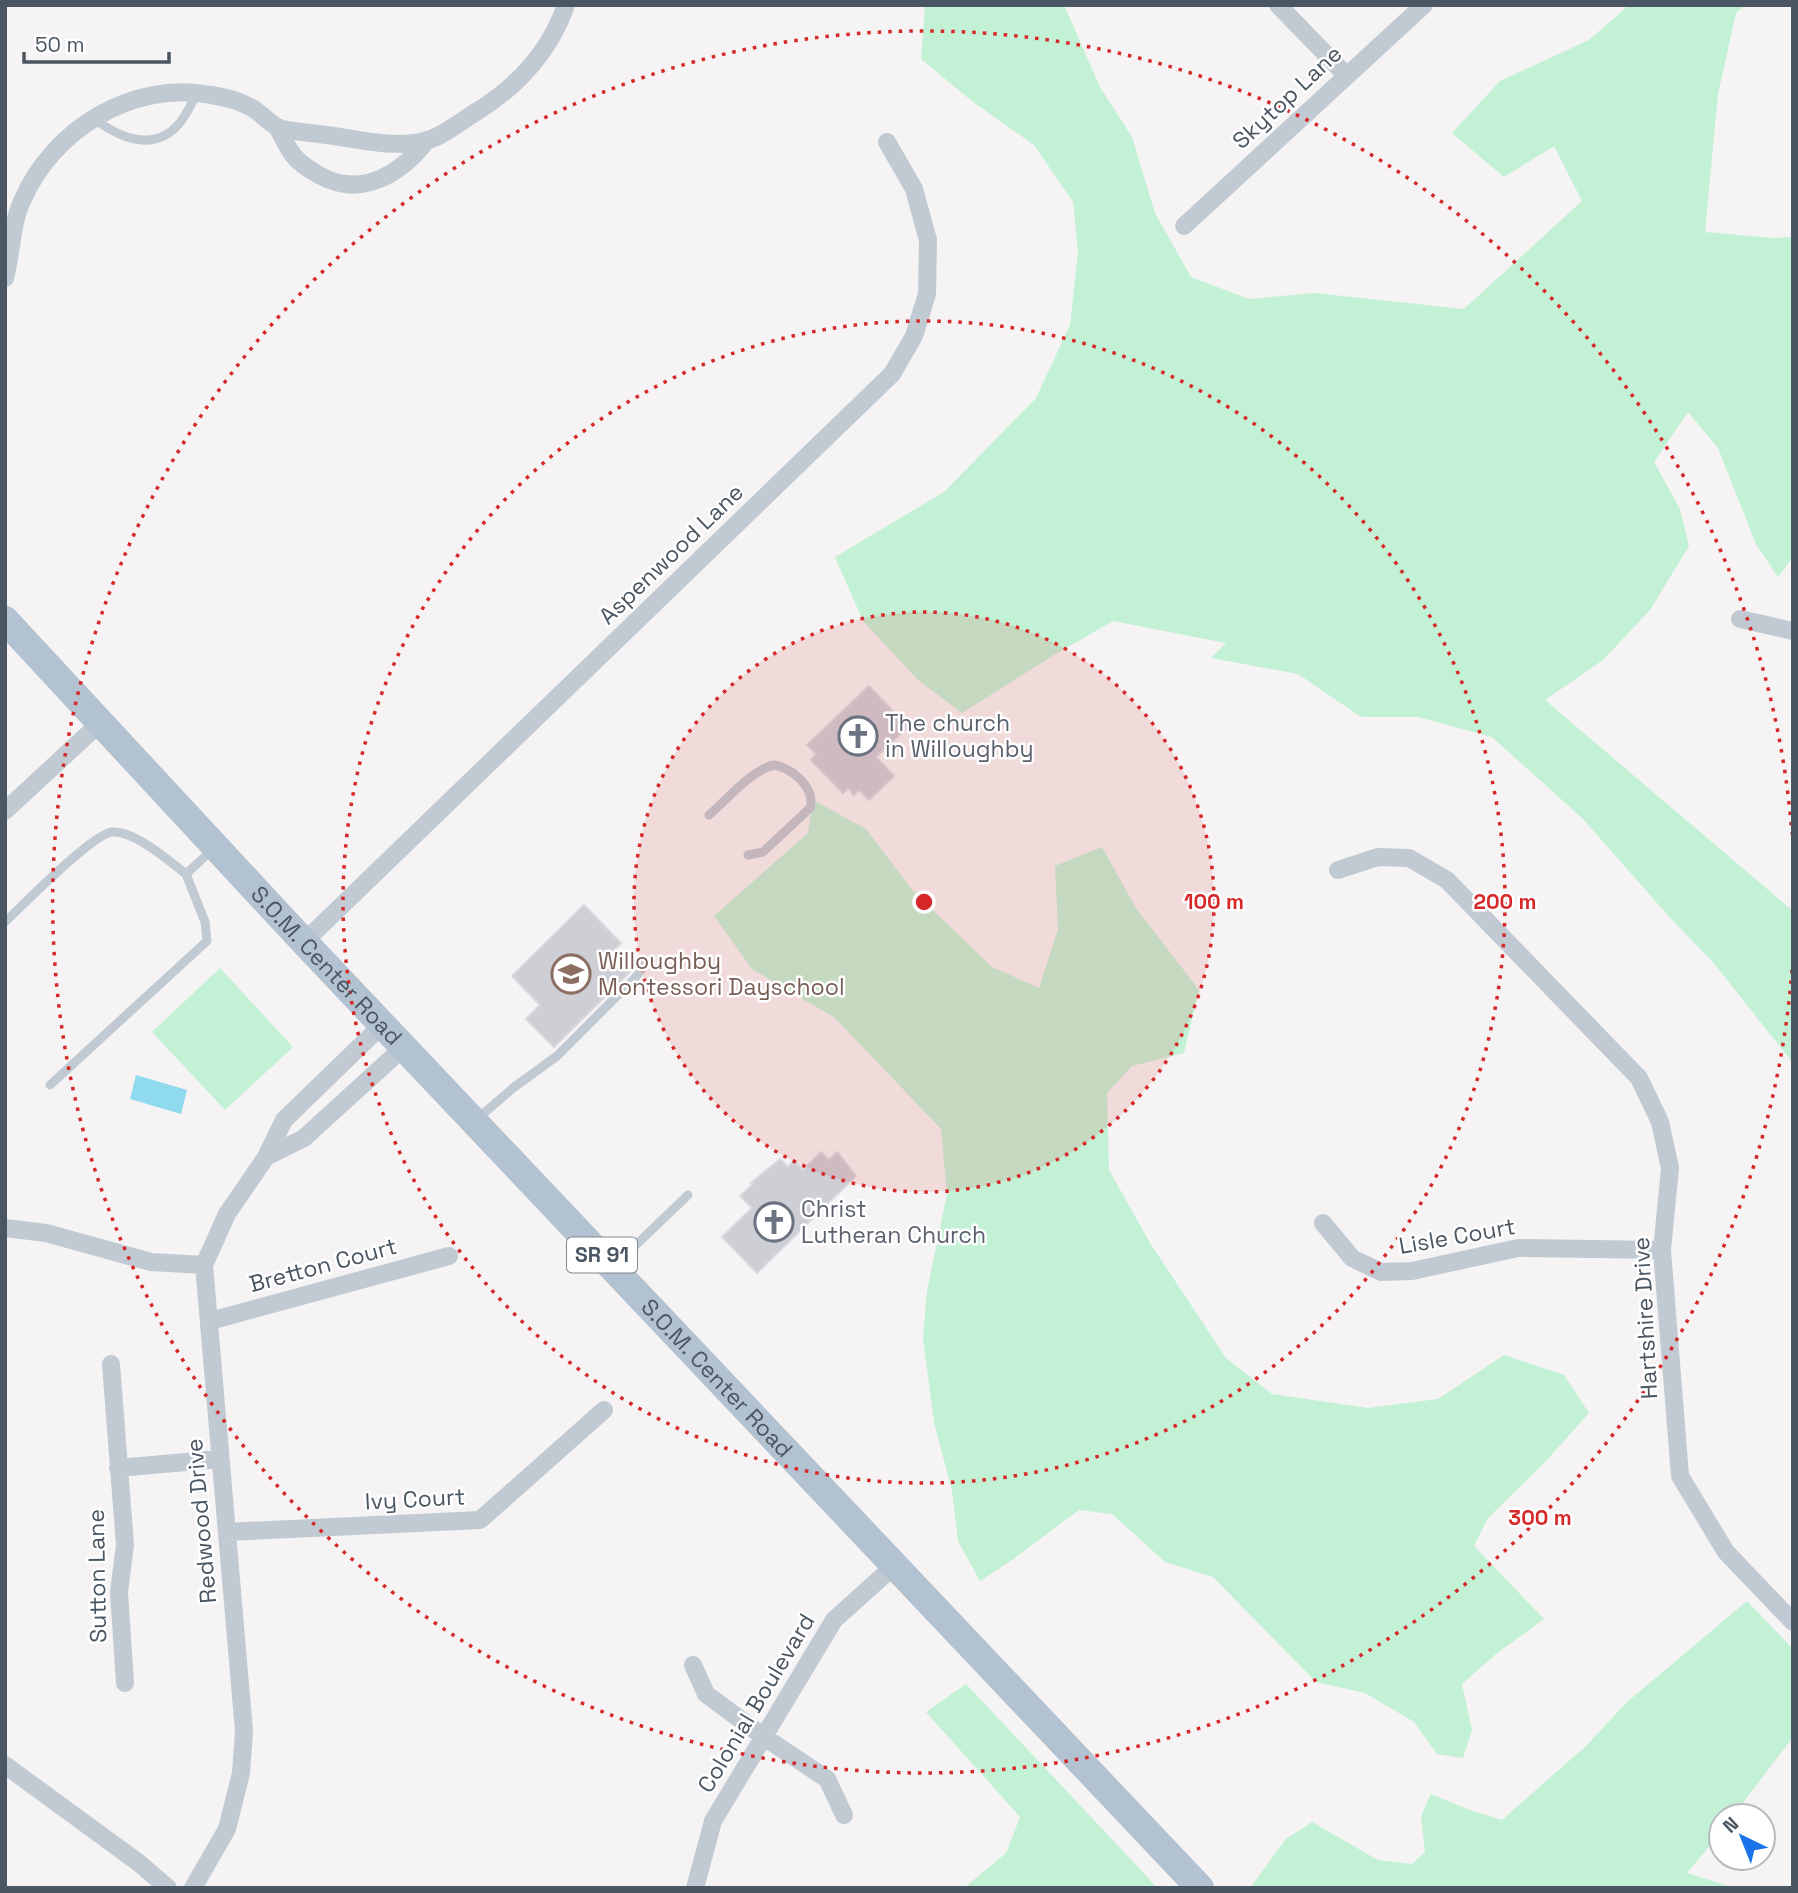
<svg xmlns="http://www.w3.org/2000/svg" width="1798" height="1893" font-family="'Space Grotesk',sans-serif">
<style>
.green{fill:#c3f1d5}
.water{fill:#90daee}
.building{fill:#cdcfd5;stroke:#d7d9de;stroke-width:2}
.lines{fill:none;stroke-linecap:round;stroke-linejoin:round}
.service{stroke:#c1cad2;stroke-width:9}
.minor{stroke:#c1cad2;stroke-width:18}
.primary{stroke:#b3c2d1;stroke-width:28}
.ring{fill:none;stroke:#d62828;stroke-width:3.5;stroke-dasharray:3.5 7}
.labels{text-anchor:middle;stroke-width:5;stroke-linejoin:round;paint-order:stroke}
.shield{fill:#fff;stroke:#808990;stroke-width:2}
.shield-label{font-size:21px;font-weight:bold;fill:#4a5661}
.street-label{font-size:23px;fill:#4a5661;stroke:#fff}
.worship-label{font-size:23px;fill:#5b616d;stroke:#fff;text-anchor:start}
.education-label{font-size:23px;fill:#785e54;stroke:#fff;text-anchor:start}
.centre{fill:#d62828;stroke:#fff;stroke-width:3.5}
.ring-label{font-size:21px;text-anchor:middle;font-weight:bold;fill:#d62828;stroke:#fff;stroke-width:5;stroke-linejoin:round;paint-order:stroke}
</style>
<rect width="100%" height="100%" fill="#f5f3f3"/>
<path class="green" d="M925 5H1064L1100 87 1132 137 1155 213 1191 277 1249 299 1314 293 1464 309 1582 201 1554 146 1504 177 1452 133 1500 81 1589 40 1629 5H1745L1736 13 1718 94 1705 232 1774 238 1793 237V557L1778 577 1756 544 1718 448 1688 412 1654 462 1680 509 1689 546 1650 610 1603 660 1545 700 1793 911V1063L1712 961 1672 920 1583 819 1492 737 1418 717H1361L1298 674 1211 658 1226 643 1113 621 1054 655 962 713 918 680 863 621 835 557 944 492 1036 398 1070 325 1078 252 1073 202 1034 145 973 102 921 59Z
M813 800 866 829 913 891 992 967 1039 988 1058 929 1055 866 1102 847 1136 908 1199 990 1184 1053 1132 1066 1107 1093 1109 1170 1150 1243 1226 1358 1272 1394 1368 1408 1438 1399 1504 1355 1564 1375 1589 1413 1544 1463 1488 1518 1474 1546 1544 1619 1496 1654 1462 1684 1472 1730 1463 1758 1437 1754 1414 1722 1365 1693 1316 1682 1213 1577 1165 1562 1112 1514 1079 1510 1012 1560 980 1581 958 1541 952 1491 934 1422 923 1338 927 1291 947 1194 941 1129 835 1018 752 969 714 916 808 833Z
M220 968 293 1047 225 1110 152 1032Z
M1747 1601 1793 1649V1737L1733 1816H1721V1832L1687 1873 1735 1888H1250L1286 1839 1312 1822 1378 1860 1412 1864 1425 1852 1421 1816 1431 1794 1467 1809 1502 1820 1586 1746 1626 1703Z
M966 1684 1139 1868 1157 1888H964L1006 1853 1020 1817 926 1712Z"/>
<path class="water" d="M136 1075 187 1090 181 1114 130 1099Z"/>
<path class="building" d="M869 686 908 727 876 757 894 776 869 800 859 790 854 795 848 788 843 793 811 760 816 754 807 745Z
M584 905 621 943 611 953 630 972 554 1047 526 1019 540 1005 512 976Z
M821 1152 829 1160 837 1152 856 1176 757 1273 722 1237 752 1208 740 1196 753 1184 751 1183 780 1159 788 1167 794 1160 803 1170Z"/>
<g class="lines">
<path class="service" d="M93 118C117 136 151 153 177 126 186 117 191 104 197 93
M709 815C728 799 751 770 774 765 792 768 816 788 810 808L763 852 748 855
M5 922C23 905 92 834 112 832 134 830 169 861 186 874
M50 1085 207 941 205 922 186 874 212 850
M476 1120 513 1088 557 1056 635 978 648 961
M614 1266 688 1195"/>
<path class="minor" d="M1278 5 1346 75
M277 127C282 136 287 147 293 155 300 164 310 170 319 175 361 199 401 174 427 140
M1184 226 1424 5
M5 278C12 253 11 225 22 201 53 129 133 80 211 95 225 97 240 101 252 108 261 113 268 122 277 127 289 132 306 132 319 134 354 138 390 149 425 141 442 137 460 122 476 112 517 87 550 51 566 5
M1740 619 1793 631
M5 811 101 722
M1338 870 1378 857 1409 858 1447 880 1639 1078 1660 1122 1670 1168 1662 1250 1680 1476 1726 1552 1793 1622
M304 942 892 374 914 336 927 294 928 240 914 189 887 142
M266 1157 304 1138 404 1047
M1323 1223 1352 1258 1381 1272 1412 1271 1518 1248 1662 1250
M5 1228 46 1233 151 1262 204 1265
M210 1321 449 1256
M111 1364 125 1545 119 1592 125 1683
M118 1468 220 1459
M227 1532 480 1520 604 1410
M693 1665 706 1694 764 1737 827 1779 844 1815
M5 1765 139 1863 168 1888
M193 1888 227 1829 241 1773 244 1731 204 1265 227 1214 266 1157 284 1120 383 1024
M695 1888 713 1821 834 1620 894 1566"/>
<path class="primary" id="s1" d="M5 620 304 942 1200 1888"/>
</g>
<circle cx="924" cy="902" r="290" fill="#d62828" fill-opacity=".12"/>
<g class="ring">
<circle cx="924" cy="902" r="290"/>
<circle cx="924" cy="902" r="581"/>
<path d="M1792 970A871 871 0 1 1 1792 834"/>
</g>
<defs>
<g id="church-ring" transform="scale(2.0125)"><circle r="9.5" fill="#fff" stroke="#6b7280" stroke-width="1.5"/><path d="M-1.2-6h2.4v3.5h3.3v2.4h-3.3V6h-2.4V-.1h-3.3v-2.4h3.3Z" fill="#6b7280"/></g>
<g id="school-ring" transform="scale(2.0125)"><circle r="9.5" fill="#fff" stroke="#8d6e63" stroke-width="1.5"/><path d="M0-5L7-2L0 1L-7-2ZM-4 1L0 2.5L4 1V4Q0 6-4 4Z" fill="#8d6e63"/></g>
</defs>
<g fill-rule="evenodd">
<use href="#church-ring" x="858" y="736"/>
<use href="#school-ring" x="571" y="974"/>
<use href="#church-ring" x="774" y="1222"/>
</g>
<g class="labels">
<rect class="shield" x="567" y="1237.5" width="70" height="35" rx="5"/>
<g class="shield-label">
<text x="602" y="1262">SR 91</text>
</g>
<g class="street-label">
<text transform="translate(1287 97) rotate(-43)" y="8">Skytop Lane</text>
<text transform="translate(671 554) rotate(-44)" y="8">Aspenwood Lane</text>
<text dy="8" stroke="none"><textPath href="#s1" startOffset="472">S.O.M. Center Road</textPath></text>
<text transform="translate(1457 1236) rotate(-10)" y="8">Lisle Court</text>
<text transform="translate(323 1265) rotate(-15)" y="8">Bretton Court</text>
<text transform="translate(1645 1318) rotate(-93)" y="8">Hartshire Drive</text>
<text dy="8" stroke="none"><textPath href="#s1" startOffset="1040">S.O.M. Center Road</textPath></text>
<text transform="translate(415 1499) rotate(-3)" y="8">Ivy Court</text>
<text transform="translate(201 1521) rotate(-95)" y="8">Redwood Drive</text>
<text transform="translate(97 1576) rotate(-91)" y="8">Sutton Lane</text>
<text transform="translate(756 1703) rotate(-59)" y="8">Colonial Boulevard</text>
</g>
<g class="worship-label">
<text x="885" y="731">The church<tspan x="885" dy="26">in Willoughby</tspan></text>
<text x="801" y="1217">Christ<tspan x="801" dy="26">Lutheran Church</tspan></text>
</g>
<g class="education-label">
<text x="598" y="969">Willoughby<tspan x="598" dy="26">Montessori Dayschool</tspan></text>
</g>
</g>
<circle cx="924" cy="902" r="10" class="centre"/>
<g class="ring-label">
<text x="1214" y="909">100 m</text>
<text x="1505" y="909">200 m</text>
<text x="1540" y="1525">300 m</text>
</g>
<rect width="1798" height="1893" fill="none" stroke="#4a5661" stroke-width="14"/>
<g transform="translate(1742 1837) rotate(317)"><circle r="33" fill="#ffffff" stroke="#b7bbc0" stroke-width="2"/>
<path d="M0-5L12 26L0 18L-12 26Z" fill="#1a73e8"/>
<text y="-10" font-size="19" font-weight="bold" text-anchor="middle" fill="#4a5661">N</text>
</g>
<path d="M24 52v10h145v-10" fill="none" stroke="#4a5661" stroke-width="3.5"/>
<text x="35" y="52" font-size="21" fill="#4a5661" stroke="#ffffff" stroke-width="5" paint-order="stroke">50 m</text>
</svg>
